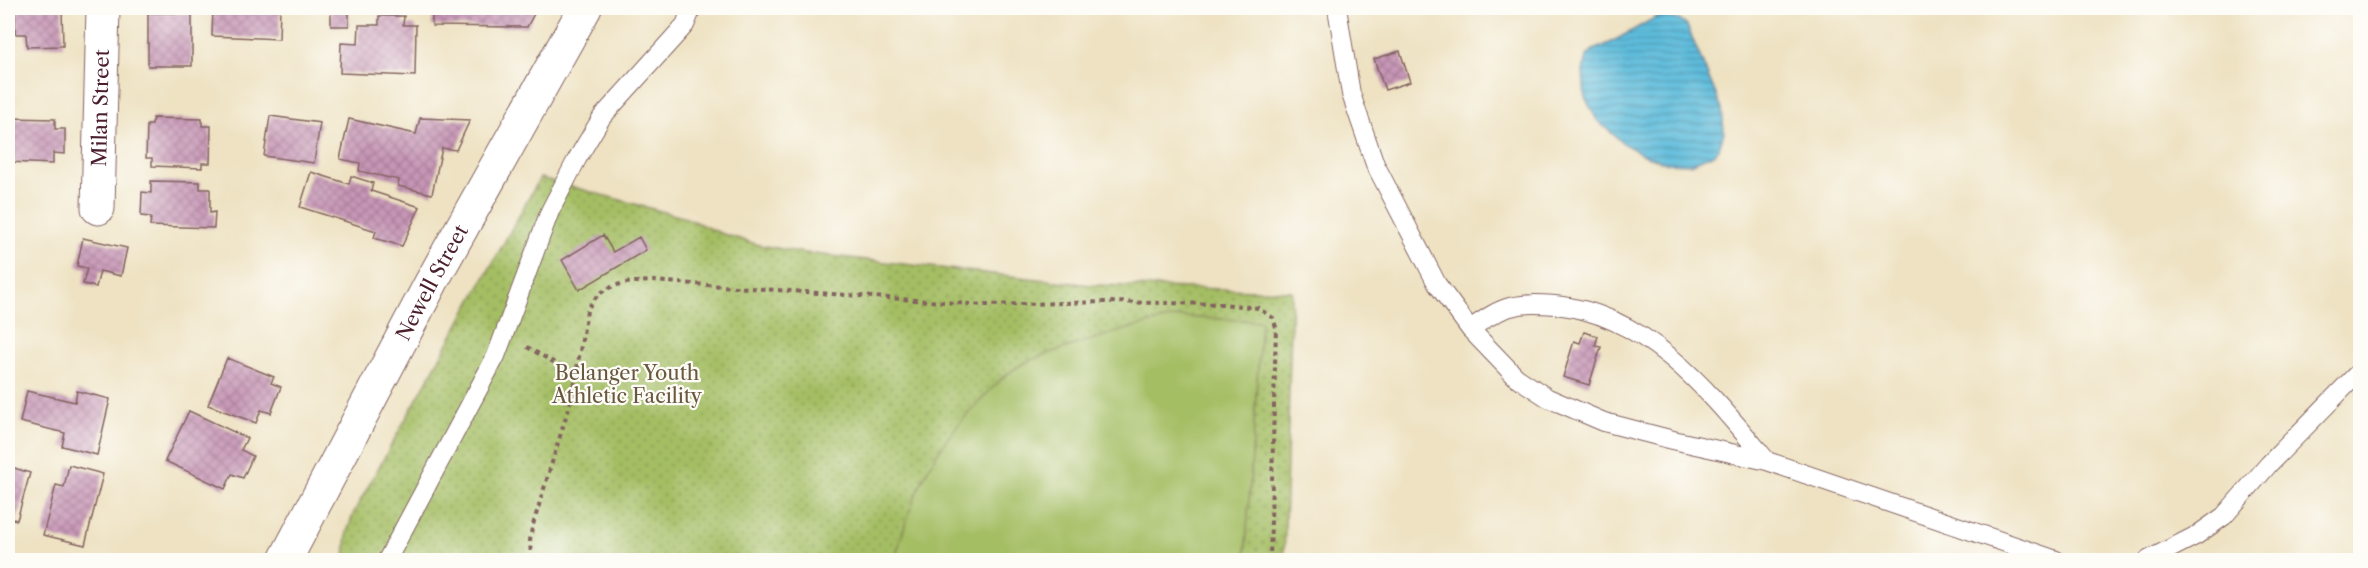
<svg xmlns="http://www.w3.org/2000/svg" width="2368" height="568" font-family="'Libre Caslon Text',serif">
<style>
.green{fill:url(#green-dots);stroke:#776e48;stroke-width:1.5}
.pitch{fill:#a4be64;stroke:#776e48;stroke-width:1.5}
.water{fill:url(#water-rules);stroke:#546e83;stroke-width:1.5}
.building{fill:url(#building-cross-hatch)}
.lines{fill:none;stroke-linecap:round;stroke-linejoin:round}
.service-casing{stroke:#836360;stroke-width:20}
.minor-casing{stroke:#836360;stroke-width:35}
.tertiary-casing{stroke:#836360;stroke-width:35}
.path{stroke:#836360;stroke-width:4;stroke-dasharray:4.5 4.5;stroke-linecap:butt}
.service{stroke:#fff;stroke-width:18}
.minor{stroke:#fff;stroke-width:33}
.tertiary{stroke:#fff;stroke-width:33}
.labels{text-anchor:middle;stroke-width:4.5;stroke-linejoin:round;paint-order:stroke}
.street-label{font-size:20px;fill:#4a1f2b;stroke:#fdfcf7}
.park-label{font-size:20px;fill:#6a573f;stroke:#fdfcf7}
</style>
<defs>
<pattern id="green-dots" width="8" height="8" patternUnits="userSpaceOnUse" patternTransform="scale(1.5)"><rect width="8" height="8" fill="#a4be64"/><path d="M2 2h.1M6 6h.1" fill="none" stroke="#889a53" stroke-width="1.8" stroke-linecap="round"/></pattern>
<pattern id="water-rules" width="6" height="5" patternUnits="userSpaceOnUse" patternTransform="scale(1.5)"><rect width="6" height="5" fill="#5dbcdb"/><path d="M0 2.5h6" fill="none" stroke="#4f98b2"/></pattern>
<pattern id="building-cross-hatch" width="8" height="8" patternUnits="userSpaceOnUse" patternTransform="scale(1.5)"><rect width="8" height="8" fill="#c897b7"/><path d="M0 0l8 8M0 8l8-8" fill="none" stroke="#a47b95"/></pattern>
</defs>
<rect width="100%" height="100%" fill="#fdfcf7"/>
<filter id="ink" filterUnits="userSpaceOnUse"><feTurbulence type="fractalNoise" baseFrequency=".0167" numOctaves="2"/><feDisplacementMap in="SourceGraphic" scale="12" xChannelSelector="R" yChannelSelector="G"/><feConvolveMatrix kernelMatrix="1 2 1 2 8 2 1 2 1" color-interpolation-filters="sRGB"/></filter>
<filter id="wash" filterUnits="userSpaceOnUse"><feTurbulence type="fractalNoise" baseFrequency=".008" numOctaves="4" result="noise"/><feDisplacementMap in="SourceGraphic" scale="24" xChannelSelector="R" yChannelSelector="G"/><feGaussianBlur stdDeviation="1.35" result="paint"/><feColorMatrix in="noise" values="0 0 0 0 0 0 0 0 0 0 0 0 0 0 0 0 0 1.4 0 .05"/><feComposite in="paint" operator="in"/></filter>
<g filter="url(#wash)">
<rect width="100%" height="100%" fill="#eee2c2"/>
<path class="green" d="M540 178 686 218 720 233 759 245 805 253 1092 285 1292 291 1284 560H345L347 532 354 512Z"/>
<path class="pitch" d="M1180 317 1261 321 1245 560H895C912 493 932 448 982 399 993 387 1005 374 1019 366 1036 356 1056 351 1075 345 1110 334 1144 323 1180 317Z"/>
<path class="water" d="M1658 16 1680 20 1687 26 1722 109 1724 132 1719 148 1714 154 1690 164 1667 163 1644 155 1624 144 1597 120 1585 97 1583 71 1587 56 1593 50 1610 43Z"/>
<g id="blocks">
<path class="building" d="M27 8H62L63 46 27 47 26 34H15V10H27Z
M213 8H280L279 39 212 36Z
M331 8H349V26H331Z
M432 8H537L527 27 432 26Z
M148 13H192V66H148Z
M379 16H404L403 25H416L415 76 340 73 341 43 358 44 359 25H379Z
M1400 51 1410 82 1385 90 1374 59Z
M270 116 320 123 314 163 264 156Z
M8 118 55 119V129H65V154L53 153V164L8 162Z
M153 118 202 119V126H211L210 163H202V168L152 166V158H146L147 125H152Z
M420 118 470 120 456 150 442 148 432 194 398 186 399 180 359 171 360 163 340 159 349 119 416 134Z
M311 172 349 184 351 176 373 183 371 191 420 207 402 246 374 238 376 231 300 207Z
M151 181 200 182V189H210V213L215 212 214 228 150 226 151 217 141 216 142 192 151 193Z
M603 235 613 252 639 237 646 250 579 290 562 260Z
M83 238 127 248 121 276 100 271 96 287 83 284 87 268 77 266Z
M1584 332 1598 336 1595 346 1601 347 1589 385 1563 377 1574 341 1580 343Z
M227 358 274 377 271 383 281 387 271 413 261 410 256 423 208 405Z
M27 391 75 402 77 391 110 399 97 455 62 446 65 433 20 422Z
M189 411 247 438 241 450 253 456 243 478 232 474 225 489 165 461Z
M8 458 13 460 11 467 30 473 17 520 8 518Z
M69 465 103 474 85 545 43 535 56 485 64 487Z"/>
</g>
</g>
<g filter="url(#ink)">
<use href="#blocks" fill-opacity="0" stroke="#836360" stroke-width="1.5"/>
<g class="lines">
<g class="service-casing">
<path id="service" d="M1337 8 1351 94 1375 164 1437 284 1470 329 1516 377 1548 398 1604 422 1673 440 1767 461 2056 560
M1470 329C1482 321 1495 311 1510 307 1525 303 1540 304 1555 305 1649 314 1711 394 1767 461
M387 560 496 356 550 211 577 159 602 117 685 25 692 8
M2148 560 2197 535 2224 516 2269 464 2360 371"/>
</g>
<g class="minor-casing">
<g id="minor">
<path id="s1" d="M98 208 103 8"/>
</g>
</g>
<g class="tertiary-casing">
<g id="tertiary">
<path id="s2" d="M285 560 432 281 585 8"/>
</g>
</g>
<path class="path" d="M527 347 576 375
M531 560 530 540 532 528 572 397 587 311C600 283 625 282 653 281L984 305 1104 302 1224 304 1258 308 1273 318 1276 327 1270 560"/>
<use href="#service" class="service"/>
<use href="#minor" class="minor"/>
<use href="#tertiary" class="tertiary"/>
</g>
</g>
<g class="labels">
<g class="street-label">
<text dy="7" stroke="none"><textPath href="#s1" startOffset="100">Milan Street</textPath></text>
<text dy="7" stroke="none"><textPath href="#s2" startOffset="314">Newell Street</textPath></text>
</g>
<g class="park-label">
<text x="627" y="380">Belanger Youth<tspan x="627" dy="23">Athletic Facility</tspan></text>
</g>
</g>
<rect width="2368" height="568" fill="none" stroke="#fdfcf7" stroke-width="30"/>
</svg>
